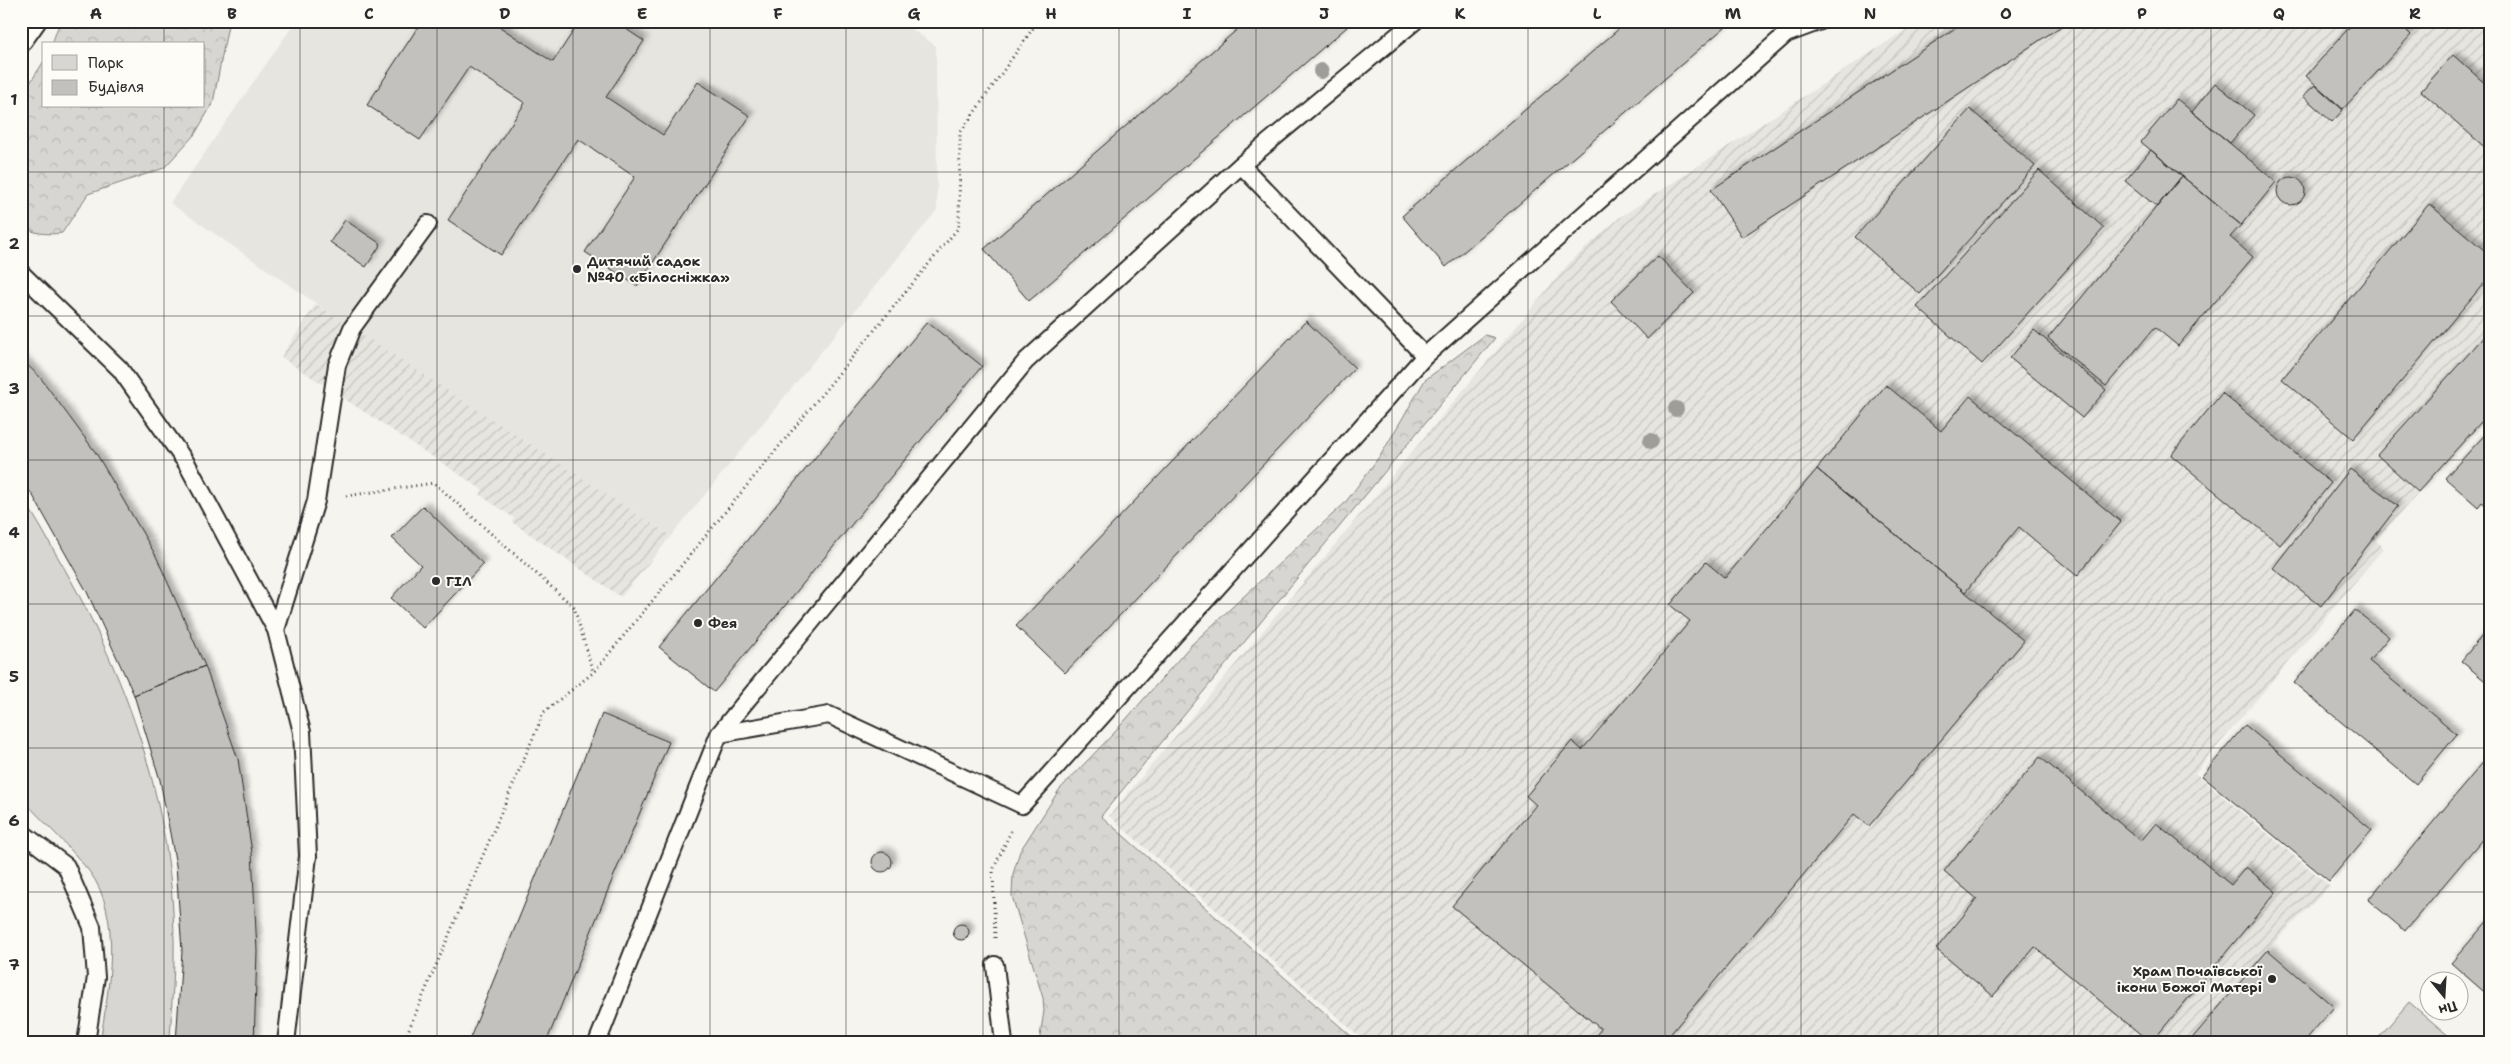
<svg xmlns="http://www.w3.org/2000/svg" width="2511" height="1064" font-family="'Shantell Sans',sans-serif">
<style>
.built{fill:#e6e5e0}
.industrial{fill:url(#industrial-furrows)}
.green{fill:#d7d6d2;stroke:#81807e}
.forest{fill:url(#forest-crowns);stroke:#81807e}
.building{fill:#c2c1be;stroke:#2b2b2b;filter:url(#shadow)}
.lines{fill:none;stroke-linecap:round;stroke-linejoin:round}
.service-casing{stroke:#2b2b2b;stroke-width:20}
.path{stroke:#2b2b2b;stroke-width:3;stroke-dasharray:1 4;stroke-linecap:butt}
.service{stroke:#fdfcf7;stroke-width:16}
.tree{fill:#9e9d9a}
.grid{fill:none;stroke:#2b2b2b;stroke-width:1;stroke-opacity:0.55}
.poi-dot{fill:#2b2b2b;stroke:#fdfcf7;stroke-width:2}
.labels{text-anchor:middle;stroke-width:4;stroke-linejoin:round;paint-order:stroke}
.poi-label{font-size:14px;font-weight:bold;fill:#2b2b2b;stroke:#fdfcf7;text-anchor:start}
.neatline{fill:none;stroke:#2b2b2b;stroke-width:2}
.grid-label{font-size:16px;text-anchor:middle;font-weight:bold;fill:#2b2b2b}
</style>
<defs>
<pattern id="industrial-furrows" width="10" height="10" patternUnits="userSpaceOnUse" patternTransform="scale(1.25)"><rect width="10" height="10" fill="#e6e5e0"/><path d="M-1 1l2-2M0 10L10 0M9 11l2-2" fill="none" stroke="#c5c5c0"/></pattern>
<pattern id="forest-crowns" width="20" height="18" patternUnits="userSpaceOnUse" patternTransform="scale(1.25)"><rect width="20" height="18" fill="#d7d6d2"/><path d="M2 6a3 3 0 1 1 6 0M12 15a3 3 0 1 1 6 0" fill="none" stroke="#b9b8b4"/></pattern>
<filter id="shadow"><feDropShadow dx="4.5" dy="-4.5" stdDeviation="2.5" flood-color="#0004"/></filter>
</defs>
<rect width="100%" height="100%" fill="#f5f4ef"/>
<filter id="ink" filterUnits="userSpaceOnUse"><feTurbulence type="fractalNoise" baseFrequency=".02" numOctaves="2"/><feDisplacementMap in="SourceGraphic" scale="10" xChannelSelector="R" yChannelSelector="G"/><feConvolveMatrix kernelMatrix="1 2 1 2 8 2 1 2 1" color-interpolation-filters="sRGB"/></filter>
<g filter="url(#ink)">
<path class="built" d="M296 21H900L936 46 937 210 671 536 352 328 170 203Z"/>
<path class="industrial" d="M1919 21H2490V415L2376 540 2383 549 2195 773 2330 886 2271 946 2188 1043H1367L1109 816 1570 262 1619 218Z
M316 304 671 536 621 597 512 522 514 518 480 495 483 490 281 357Z"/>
<path class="green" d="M21 496C34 514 45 535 56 554 134 687 182 831 173 986 171 1005 172 1025 169 1043H100C108 991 124 917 89 871 68 845 44 822 21 798Z
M2409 1002 2457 1043H2374Z"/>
<path class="forest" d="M60 21H227L228 25 213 103 195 134 164 168 88 194 62 233C48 235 32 234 21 225V97L44 61V106H204V44H52Z
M1485 335 1495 338 1101 816 1359 1043H1039L1044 1011 1043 998 1012 896 1013 874 1020 851 1059 790 1115 732 1191 645 1345 503 1382 453 1425 380Z"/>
<path class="building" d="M422 21H499L497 25 553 62 580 21H614L644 41 606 97 663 135 698 82 750 116 637 286 585 252 635 177 578 139 501 255 448 220 525 103 469 67 420 140 367 105Z
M1247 21H1341L1347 27 1029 301 984 249Z
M1628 21H1732L1446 267 1402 216Z
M1966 21H2069L1742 237 1711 190Z
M2355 21H2397L2411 35 2343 109 2306 76Z
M2453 55 2490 88V152L2421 91Z
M2215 83 2254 115 2230 143 2192 112Z
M2315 85 2343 110 2332 122 2303 96Z
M2177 99 2276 182 2241 225 2141 142Z
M1970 109 2035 166 1920 294 1855 237Z
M2151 150 2182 176 2157 207 2125 181Z
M2039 170 2104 228 1982 364 1917 307Z
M2182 176 2241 225 2230 237 2253 257 2178 346 2155 327 2106 386 2048 338Z
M2277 191a14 14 0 1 1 28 0a14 14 0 1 1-28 0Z
M2429 204 2490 255V276L2353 439 2282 379Z
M345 220 381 244 366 267 330 242Z
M1658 256 1694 293 1647 339 1611 301Z
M1306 321 1355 368 1065 673 1016 626Z
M927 322 982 366 714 692 659 647Z
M2034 330 2106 390 2082 418 2010 358Z
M2490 330V412L2418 492 2377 455Z
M21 359 40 377 96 453 156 556 205 666 134 695 87 592 32 494 21 481Z
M1886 385 1941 431 1970 396 2121 522 2077 576 2019 527 1965 592 1817 469Z
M2222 393 2331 483 2280 545 2171 455Z
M2490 429V509L2482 502 2478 507 2445 478Z
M1817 469 2024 641 1869 826 1854 814 1663 1043H1590L1601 1029 1452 906 1536 805 1526 796 1572 741 1582 750 1690 621 1670 605 1706 562 1725 578Z
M2350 469 2398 506 2321 606 2273 568Z
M423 506 483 564 423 628 391 598 421 565 392 538Z
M2355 610 2389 637 2369 661 2457 734 2416 784 2294 683Z
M2490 626V685L2461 661Z
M205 666 238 759 252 853 257 951 254 1043H176L182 951 176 865 160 780 134 695Z
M602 714 669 742 608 890 546 1043H468Z
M2245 725 2372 830 2329 881 2202 776Z
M2490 754V830L2405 931 2368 900Z
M2040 757 2141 841 2156 823 2231 885 2246 867 2276 892 2151 1043 2035 947 1993 996 1936 949 1977 899 1944 871Z
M872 862a10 10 0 1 1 20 0a10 10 0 1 1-20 0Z
M2490 918V997L2451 963Z
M953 932a8 8 0 1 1 16 0a8 8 0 1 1-16 0Z
M2268 950 2334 1007 2303 1043H2188Z"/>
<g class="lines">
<g class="service-casing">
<path id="service" d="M21 45 38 21
M21 273 120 369 187 464 276 630 302 732 308 856 286 1043
M1425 356 1786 34 1821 21
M276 630 316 501 337 365 352 328 428 224
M719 734 829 715 1022 805 1425 356 1241 165
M21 832 66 866 92 927 96 977 86 1043
M995 965 1004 1043
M597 1043 719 734 1026 361 1241 165 1415 21"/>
</g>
<path class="path" d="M346 496 434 483 574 607 593 672
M995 938 993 870 1011 831
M403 1043 544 712 594 672 959 227 960 133 1038 21"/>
<use href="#service" class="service"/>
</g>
<g class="tree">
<circle cx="1321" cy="71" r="8"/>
<circle cx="1676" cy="409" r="8"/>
<circle cx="1651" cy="441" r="8"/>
</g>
</g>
<path class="grid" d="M164 21V44M300 21V1043M437 21V1043M573 21V1043M710 21V1043M846 21V1043M983 21V1043M1119 21V1043M1256 21V1043M1392 21V1043M1528 21V1043M1665 21V1043M1801 21V1043M1938 21V1043M2074 21V1043M2211 21V1043M2347 21V1043M164 106V1043M21 172H2490M21 316H2490M21 460H2490M21 604H2490M21 748H2490M21 892H2490"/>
<g class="poi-dot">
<circle cx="577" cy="269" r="5"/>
<circle cx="436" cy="581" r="5"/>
<circle cx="698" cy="623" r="5"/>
<circle cx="2272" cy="979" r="5"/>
</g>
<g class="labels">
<g class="poi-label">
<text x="587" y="266">Дитячий садок<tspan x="587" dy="16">№40 «Білосніжка»</tspan></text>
<text x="446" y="586">ГІЛ</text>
<text x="708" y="628">Фея</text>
<text x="2262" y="976" text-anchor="end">Храм Почаївської<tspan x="2262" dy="16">ікони Божої Матері</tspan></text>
</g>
</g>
<rect width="2511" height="1064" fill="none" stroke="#fdfcf7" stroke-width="55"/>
<rect x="42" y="42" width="162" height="65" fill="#fdfcf7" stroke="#a9a8a5"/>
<rect x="52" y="55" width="25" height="15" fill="#d7d6d2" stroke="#a9a8a5"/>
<text x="88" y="68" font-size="15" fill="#2b2b2b">Парк</text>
<rect x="52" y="80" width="25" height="15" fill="#c2c1be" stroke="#a9a8a5"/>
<text x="88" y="92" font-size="15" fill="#2b2b2b">Будівля</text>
<g transform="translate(2444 996) rotate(162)"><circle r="24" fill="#fdfcf7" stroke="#a9a8a5"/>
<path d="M0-4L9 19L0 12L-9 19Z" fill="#2b2b2b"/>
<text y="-8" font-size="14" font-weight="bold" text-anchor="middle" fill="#2b2b2b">Пн</text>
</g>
<rect x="28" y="28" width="2456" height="1008" class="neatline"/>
<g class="grid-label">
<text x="96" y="19">A</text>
<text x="232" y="19">B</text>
<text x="369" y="19">C</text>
<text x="505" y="19">D</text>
<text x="642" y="19">E</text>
<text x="778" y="19">F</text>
<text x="914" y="19">G</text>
<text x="1051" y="19">H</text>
<text x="1187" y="19">I</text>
<text x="1324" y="19">J</text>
<text x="1460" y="19">K</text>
<text x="1597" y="19">L</text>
<text x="1733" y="19">M</text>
<text x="1870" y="19">N</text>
<text x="2006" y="19">O</text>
<text x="2142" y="19">P</text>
<text x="2279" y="19">Q</text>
<text x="2415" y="19">R</text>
<text x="14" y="105">1</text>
<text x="14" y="249">2</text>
<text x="14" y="394">3</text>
<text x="14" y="538">4</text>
<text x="14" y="682">5</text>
<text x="14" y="826">6</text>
<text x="14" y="970">7</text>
</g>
</svg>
